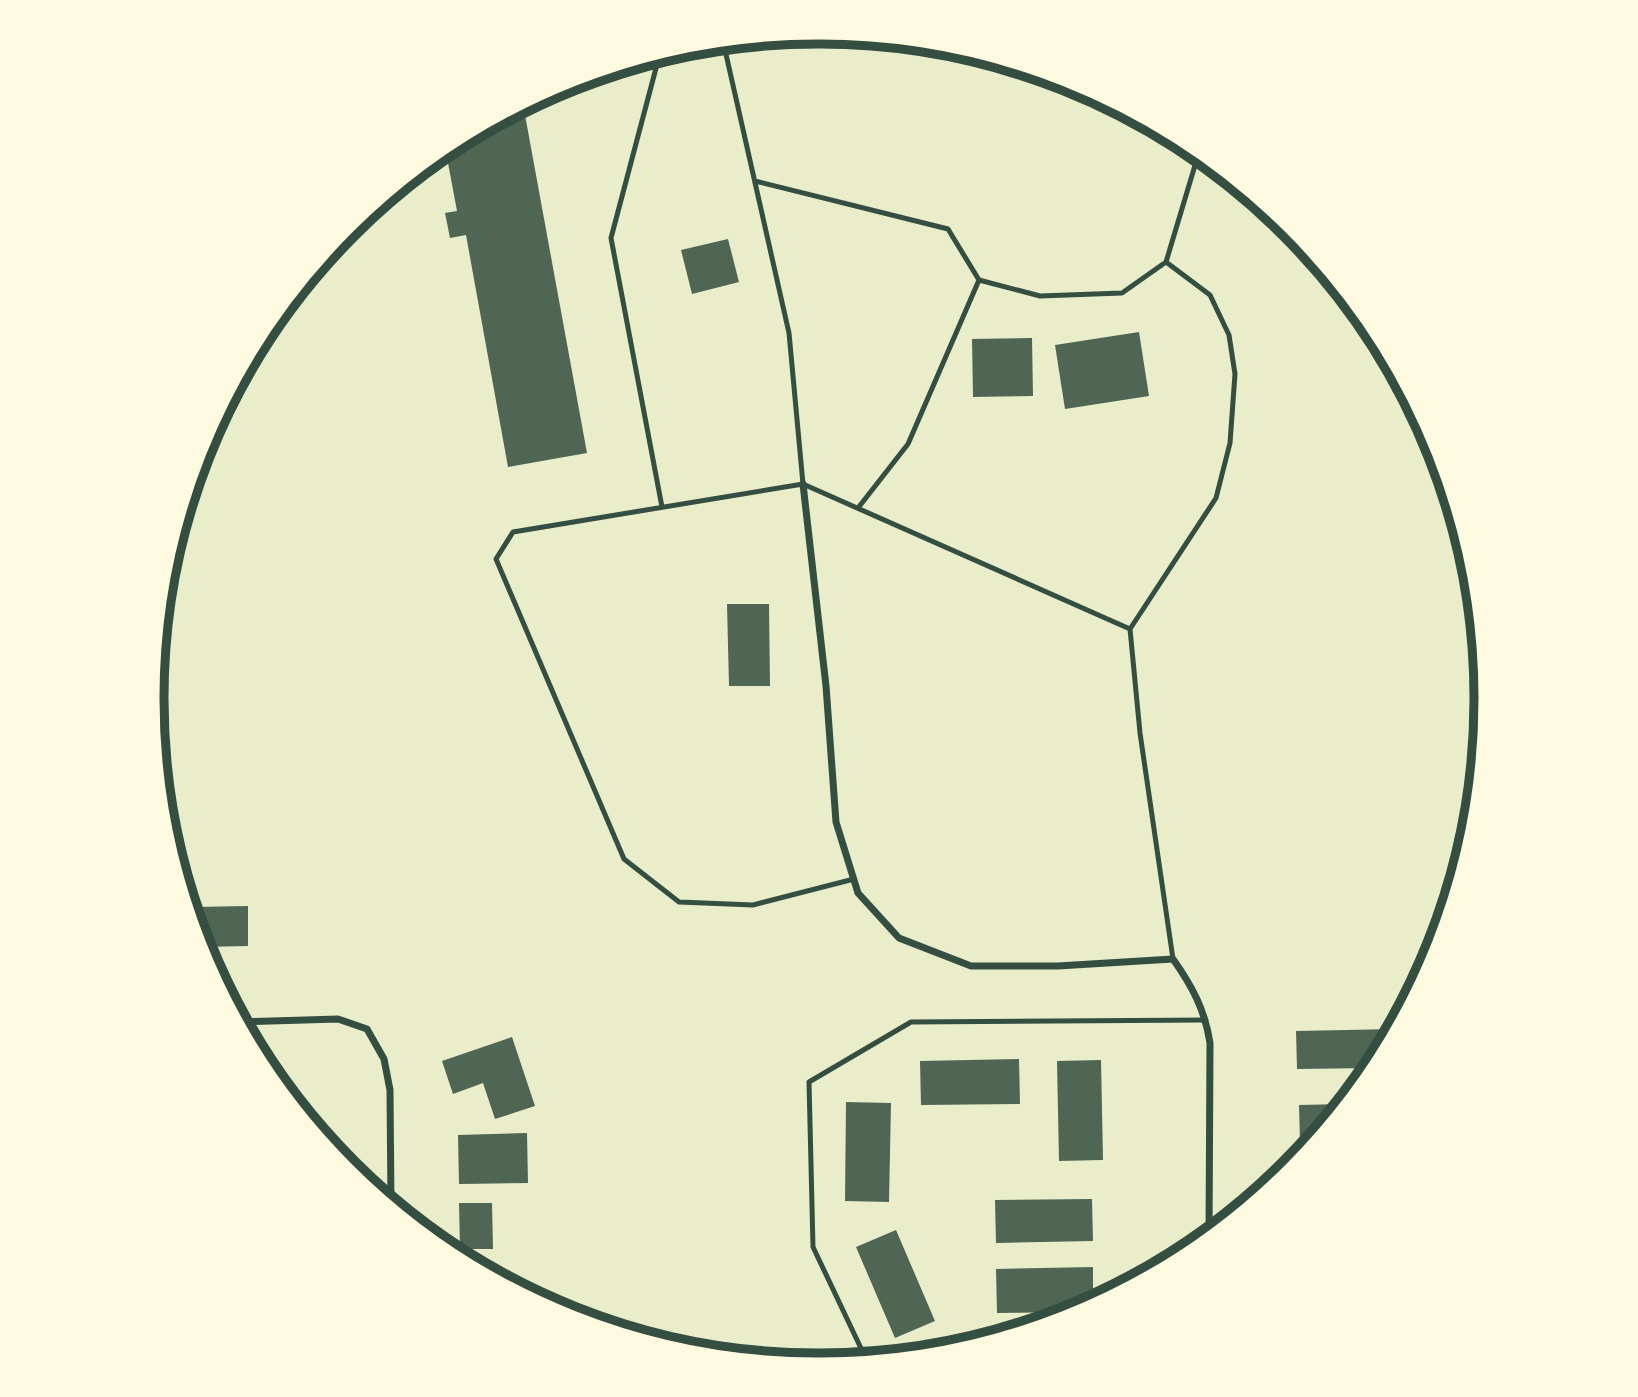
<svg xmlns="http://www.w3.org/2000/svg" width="1638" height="1397" font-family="Manrope,sans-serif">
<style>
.building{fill:#4f6655}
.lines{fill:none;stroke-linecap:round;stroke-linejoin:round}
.service{stroke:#344e41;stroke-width:5}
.minor{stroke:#344e41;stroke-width:7}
.rim{fill:none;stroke:#344e41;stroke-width:9}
</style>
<rect width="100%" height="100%" fill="#e9edc9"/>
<path class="building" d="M523 104 587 453 508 467 466 235 450 238 445 213 457 211 445 147Z
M728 239 739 282 692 294 681 250Z
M1139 332 1149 396 1065 409 1055 345Z
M1032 338 1033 396 973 397 972 339Z
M1469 597H1476L1479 631H1470Z
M727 604H769L770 686H729Z
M248 906V946L201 947 193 922V907Z
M1395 1029 1374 1068 1297 1069 1296 1031Z
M512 1037 535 1106 495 1119 483 1083 453 1094 442 1061Z
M1019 1059 1020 1104 921 1105 920 1061Z
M1101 1060 1103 1160 1059 1161 1057 1061Z
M846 1102 891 1103 889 1202 845 1201Z
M1345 1104 1313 1143H1300L1299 1105Z
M527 1133 528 1183 459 1184 458 1135Z
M1092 1199 1093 1241 996 1243 995 1200Z
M459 1203H492L493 1249H460Z
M896 1230 935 1321 895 1338 856 1247Z
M1093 1267V1305L1079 1312 997 1313 996 1269Z"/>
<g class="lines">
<path class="service" d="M723 41 789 333 803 484
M660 53 611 238 662 507
M755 181 948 229 979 280 1040 296 1122 293 1166 262 1199 152
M1166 262 1210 295 1229 335 1235 374 1230 443 1216 498 1130 629 1140 733 1173 959
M858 508 908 444 979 280
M854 879 753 905 679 902 624 859 496 559 513 532 803 484 1130 629
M867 1361 813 1247 809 1082 911 1022 1206 1020"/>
<path class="minor" d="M803 484 826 686 836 822 858 893 899 938 971 966H1058L1173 959C1192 986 1205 1010 1210 1043L1209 1237
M239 1022 338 1019 367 1029 384 1059 390 1090 391 1206"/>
</g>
<path d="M0 0H1638V1397H0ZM818 44H820A654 654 0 0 1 1474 698V699A654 654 0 0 1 820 1353H818A654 654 0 0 1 164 699V698A654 654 0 0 1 818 44Z" fill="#fefae0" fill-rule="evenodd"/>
<path class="rim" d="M818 44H820A654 654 0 0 1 1474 698V699A654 654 0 0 1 820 1353H818A654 654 0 0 1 164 699V698A654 654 0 0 1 818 44Z"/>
</svg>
